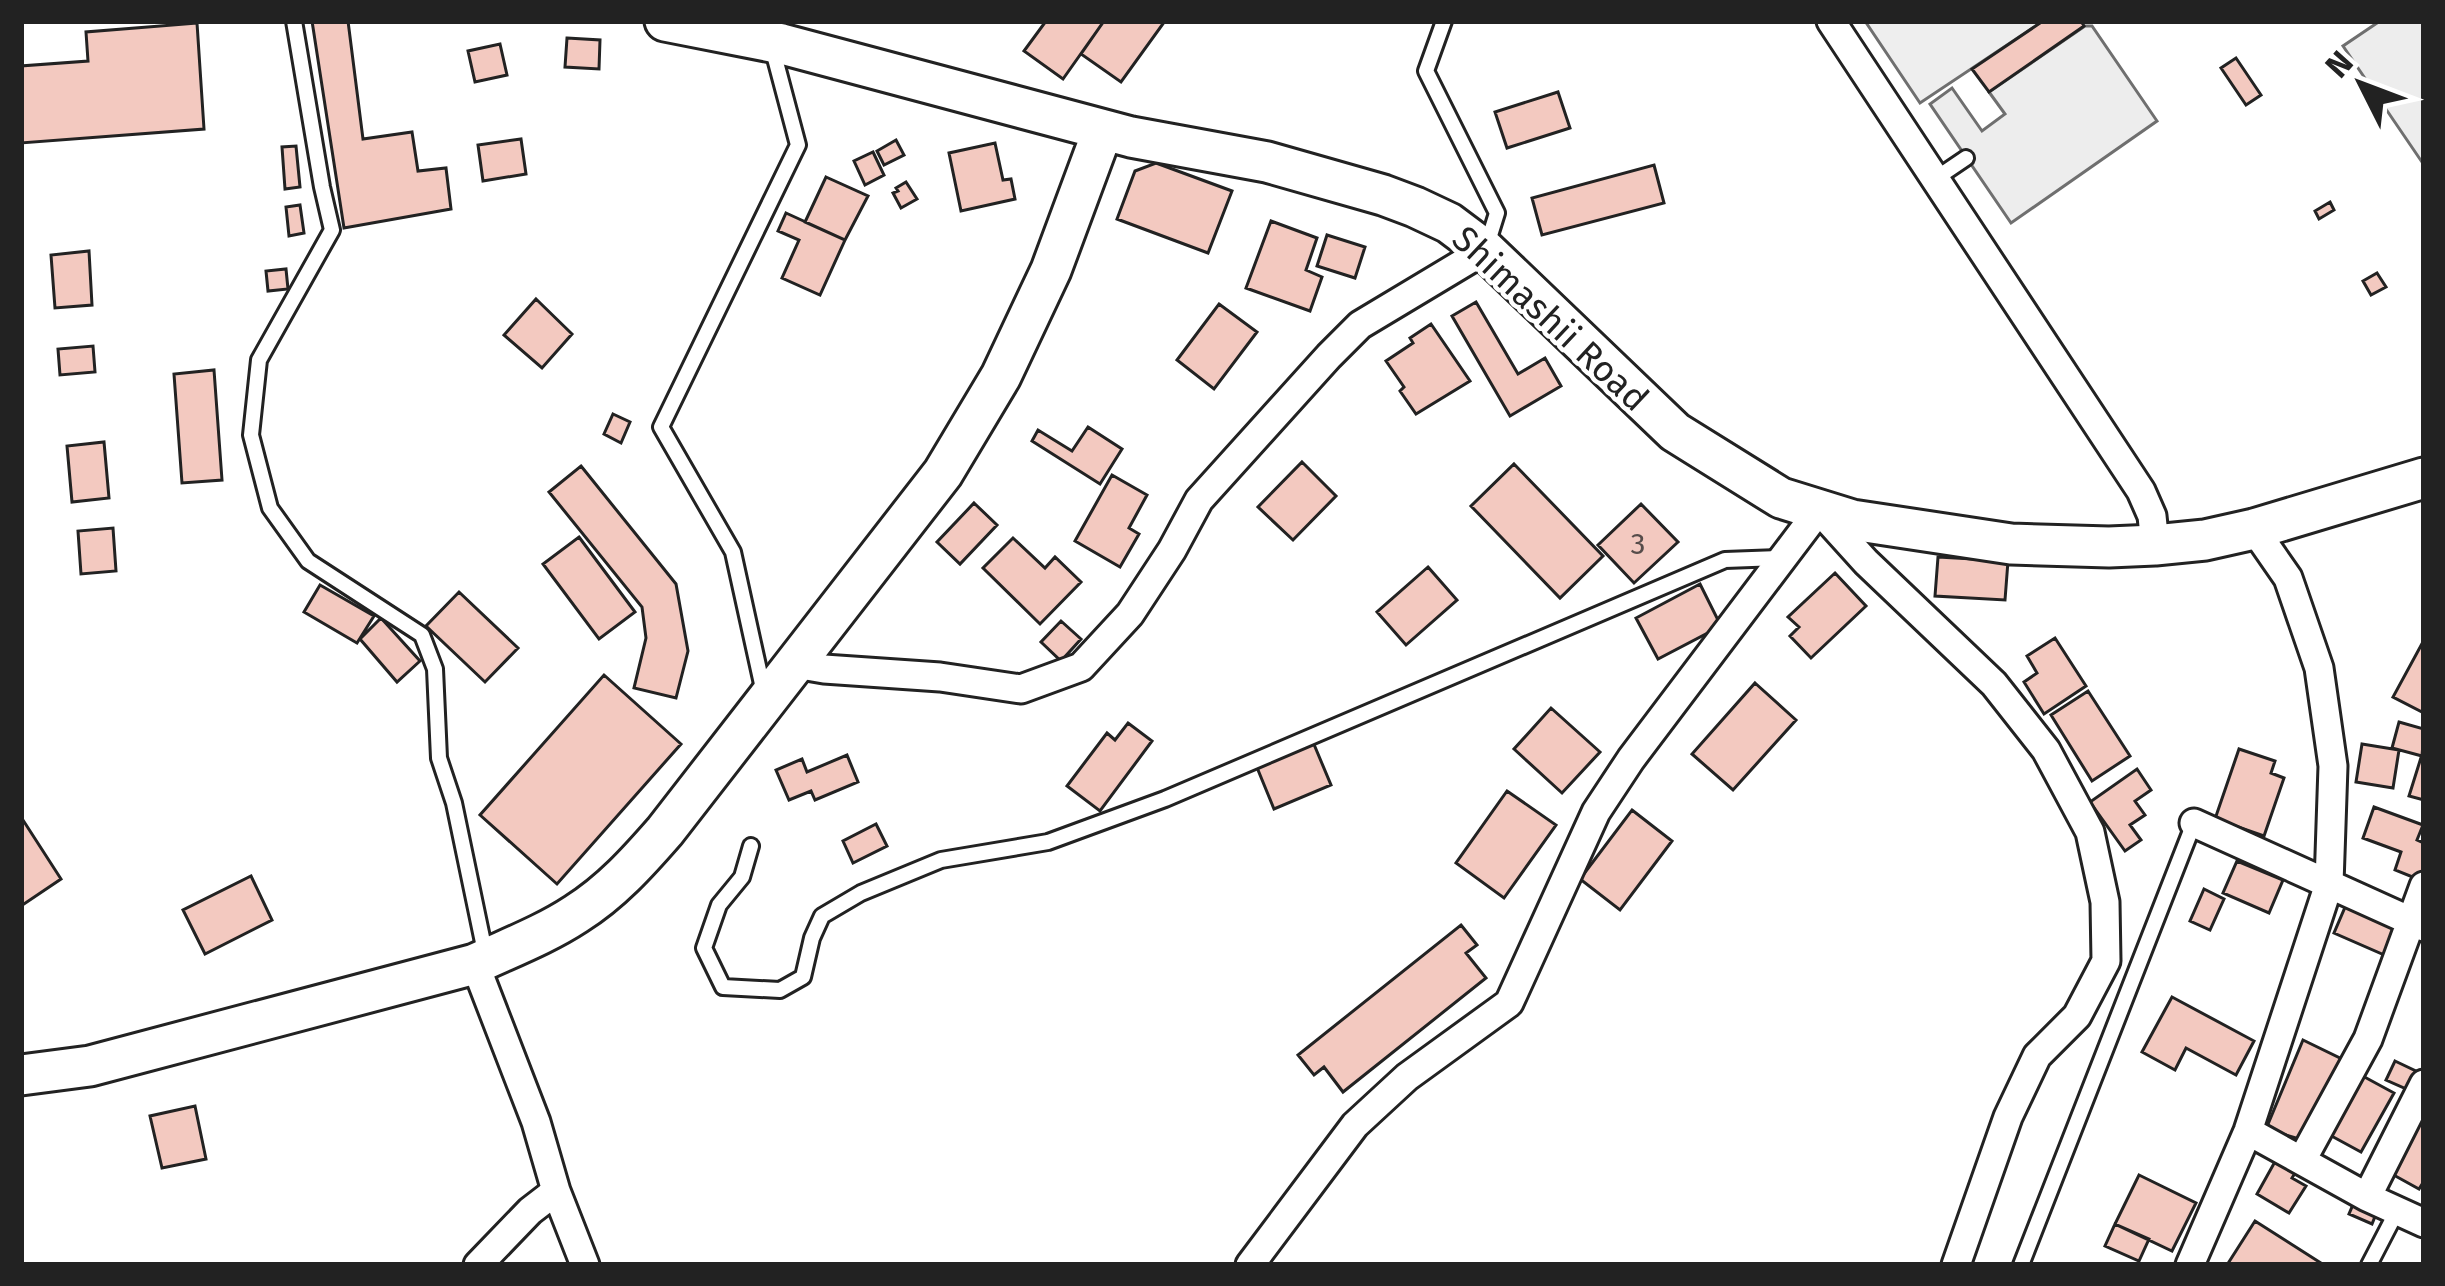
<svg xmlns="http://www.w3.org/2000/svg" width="2445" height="1286" font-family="'Fira Sans',sans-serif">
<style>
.green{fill:#eee;stroke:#6f6f6f;stroke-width:3}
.parking{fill:#ededed;stroke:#6f6f6f;stroke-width:3}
.building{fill:#f3c9c0;stroke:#222;stroke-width:3}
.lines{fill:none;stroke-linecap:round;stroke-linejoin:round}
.lane-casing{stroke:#222;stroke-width:20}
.street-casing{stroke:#222;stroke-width:33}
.secondary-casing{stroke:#222;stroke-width:45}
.lane{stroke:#fff;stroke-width:14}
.street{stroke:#fff;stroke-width:27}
.secondary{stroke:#fff;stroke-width:39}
.labels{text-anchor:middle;stroke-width:9;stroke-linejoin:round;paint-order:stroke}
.number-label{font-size:30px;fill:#564c4a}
.street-label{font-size:36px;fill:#222;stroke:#fff}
</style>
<rect width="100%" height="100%" fill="#fff"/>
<path class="green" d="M1865 21H2043L1920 103Z"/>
<path class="parking" d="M2380 21H2424V165L2343 46Z
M2085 26H2092L2157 121 2011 223 1930 104 1952 88 1982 131 2005 114 1989 92Z"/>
<path class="building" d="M312 21H348L363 139 412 132 418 171 446 168 451 209 344 228Z
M1046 21H1104L1063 79 1024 51Z
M1104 21H1165L1121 82 1081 54Z
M2043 21H2081L2084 26 1989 92 1972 69Z
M197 23 204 129 21 143V66L88 61 86 32Z
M567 38 600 40 599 69 565 67Z
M500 44 507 75 475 82 468 51Z
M2236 58 2261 95 2246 105 2221 68Z
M1558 92 1570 128 1507 148 1495 112Z
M521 139 526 174 483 181 478 145Z
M896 140 904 155 884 165 877 151Z
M995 143 1003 180 1011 179 1015 199 961 211 949 153Z
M296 146 300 187 285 189 282 147Z
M873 152 884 175 865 185 854 161Z
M1156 163 1232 191 1208 253 1117 219 1135 171Z
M1654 165 1664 203 1542 235 1532 198Z
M826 177 868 196 845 240 805 222Z
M906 182 917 199 901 208 893 193 898 191 896 188Z
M2330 202 2334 210 2319 219 2315 211Z
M300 205 304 233 289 236 286 207Z
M786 213 845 240 820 295 782 278 799 240 778 231Z
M1271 221 1317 238 1306 270 1322 277 1310 311 1246 288Z
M1327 235 1365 247 1355 278 1317 266Z
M89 251 92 305 55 308 51 255Z
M286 269 288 289 268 291 266 271Z
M2377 273 2386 287 2371 295 2363 281Z
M536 299 572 334 542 368 504 335Z
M1476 302 1518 374 1545 358 1561 386 1510 416 1452 316Z
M1219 304 1257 332 1214 389 1177 360Z
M1431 324 1470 381 1416 414 1400 391 1404 387 1386 361 1413 343 1410 338Z
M93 346 95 372 60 375 58 349Z
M214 370 222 480 182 483 174 374Z
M613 414 630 422 621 443 604 434Z
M1088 427 1122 449 1100 484 1032 441 1038 430 1072 451Z
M104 442 109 498 72 502 67 446Z
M1302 462 1336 496 1293 540 1258 507Z
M1514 464 1603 556 1560 598 1471 506Z
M581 466 676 584 688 651 676 698 634 688 646 638 642 607 549 492Z
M1112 475 1147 495 1129 528 1139 534 1120 567 1075 541Z
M974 503 997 525 960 564 937 542Z
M1641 504 1678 542 1634 583 1598 545Z
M113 528 116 571 81 574 78 531Z
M579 537 635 612 599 639 543 564Z
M1013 538 1045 568 1055 557 1081 582 1040 624 983 568Z
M1938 557 2008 561 2005 600 1935 596Z
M1428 567 1457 600 1406 645 1377 612Z
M1835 573 1866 606 1811 658 1790 636 1799 627 1788 617Z
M1700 584 1721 626 1658 659 1636 618Z
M320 585 374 616 357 643 304 612Z
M459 592 518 648 485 682 426 626Z
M381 618 420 661 397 682 360 639Z
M1061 621 1081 639 1061 661 1041 642Z
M2055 638 2086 686 2044 714 2024 682 2037 673 2027 656Z
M2424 640V713L2393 697Z
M604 675 681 744 557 884 480 815Z
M1755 683 1796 720 1733 790 1692 754Z
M2088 691 2130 756 2092 781 2051 715Z
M1551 708 1600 752 1562 793 1514 749Z
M2399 722 2424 729 2422 756 2392 748Z
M1128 723 1152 741 1100 811 1067 786 1107 733 1115 740Z
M1313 742 1331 785 1274 809 1256 765Z
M2362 744 2399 750 2393 788 2356 782Z
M2424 748V800L2409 796Z
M2239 749 2275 761 2271 773 2284 778 2264 836 2215 819Z
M847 755 858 782 815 800 811 791 789 800 776 770 802 759 807 772Z
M2137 769 2151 790 2135 801 2145 815 2130 825 2141 840 2125 851 2090 802Z
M1507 791 1556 825 1504 898 1456 863Z
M2374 807 2423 825 2417 840 2424 843V870L2420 880 2395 870 2401 852 2363 838Z
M1632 810 1672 841 1620 910 1580 879Z
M21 817 61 879 21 906Z
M876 824 887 846 853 863 843 841Z
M2237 861 2283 880 2269 913 2223 893Z
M251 876 272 920 205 954 183 910Z
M2204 889 2224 899 2210 930 2190 921Z
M2349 898 2404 921 2389 957 2334 933Z
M1461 925 1477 945 1466 953 1486 978 1343 1092 1324 1067 1314 1075 1298 1055Z
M2172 997 2254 1041 2236 1075 2186 1048 2175 1070 2142 1052Z
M2303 1040 2348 1062 2306 1141 2266 1129Z
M2395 1061 2420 1073 2411 1091 2386 1080Z
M2359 1074 2394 1093 2361 1152 2326 1133Z
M195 1106 206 1159 162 1168 150 1116Z
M2419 1121 2424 1124V1181L2419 1189 2390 1173Z
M2277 1158 2297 1170 2292 1178 2306 1186 2289 1213 2257 1194Z
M2139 1175 2196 1203 2172 1251 2115 1224Z
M2355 1200 2378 1209 2372 1224 2349 1214Z
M2255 1221 2324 1265H2227Z
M2115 1224 2149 1239 2139 1261 2105 1246Z"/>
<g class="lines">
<g class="lane-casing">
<path id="lane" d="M294 21 322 187 332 230 259 360 251 435 270 508 308 561 422 635 435 669 439 758 454 803 485 952
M1444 21 1426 71 1497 213 1487 245
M1935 179 1966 158
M764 693 733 552 661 427 798 145 772 47
M751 846 742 877 719 905 704 948 723 987 780 990 803 977 812 938 822 916 861 893 941 860 1048 842 1165 799 1725 560 1779 558
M2021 1265 2194 823
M2369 1265 2397 1211"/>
</g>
<g class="street-casing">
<path id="street" d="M1831 21 2141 491 2152 516 2155 545
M795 664 824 669 940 677 1021 689 1081 667 1130 614 1172 550 1199 500 1329 356 1360 325 1485 250
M2194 823 2424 927
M475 964 536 1122 556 1191 585 1265
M2248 1131 2367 1197 2424 1223
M2302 1160 2368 1039 2424 886
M2367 1197 2424 1084
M478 1265 530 1211 556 1191
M1250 1265 1355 1125 1407 1077 1509 1003 1596 812 1631 759 1819 510 1866 562 1994 684 2046 750 2090 832 2105 902 2106 961 2077 1016 2037 1056 2008 1117 1956 1265
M2190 1265 2248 1131 2329 884 2333 766 2319 668 2288 578 2254 529"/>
</g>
<g class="secondary-casing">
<path id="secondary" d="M665 21 782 44 1131 137 1267 162 1383 195 1415 207 1449 223 1485 250 1675 432 1781 498 1852 520 2011 544 2109 547 2155 545 2205 540 2254 529 2424 478
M21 1075 90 1066 475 964C509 948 544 935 576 914 611 892 638 862 665 831L943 473 1001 376 1051 270 1103 130"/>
</g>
<use href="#lane" class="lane"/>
<use href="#street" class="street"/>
<use href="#secondary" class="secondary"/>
</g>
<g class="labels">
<g class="number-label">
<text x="1638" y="554">3</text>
</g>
<g class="street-label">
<text transform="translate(1551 318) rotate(43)" y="13">Shimashii Road</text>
</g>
</g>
<rect width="2445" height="1286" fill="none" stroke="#222222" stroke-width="48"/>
<g transform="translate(2361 84) rotate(312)" stroke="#ffffff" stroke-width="9" paint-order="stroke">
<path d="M0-9L21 45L0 30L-21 45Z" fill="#222222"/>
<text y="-18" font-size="33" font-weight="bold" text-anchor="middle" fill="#222222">N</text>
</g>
</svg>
